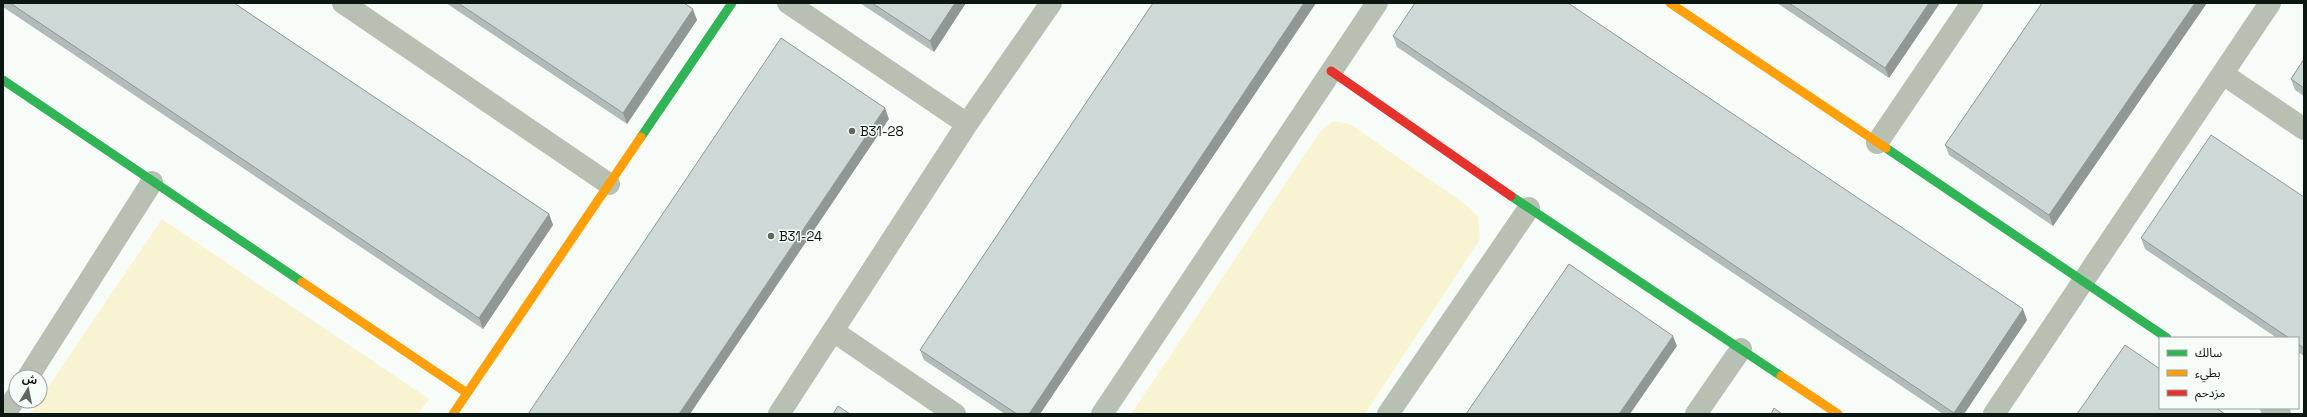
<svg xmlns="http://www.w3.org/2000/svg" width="2307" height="417" font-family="'Space Grotesk','Noto Sans Arabic',sans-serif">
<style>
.park{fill:#f8f3d1}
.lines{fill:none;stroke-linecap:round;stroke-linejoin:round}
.street{stroke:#b7c0b3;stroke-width:22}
.fast{stroke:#30b455;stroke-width:9}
.slow{stroke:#ff9f0a;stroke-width:9}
.jam{stroke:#e5322d;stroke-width:9}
.wall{fill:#b1bbb9}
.shaded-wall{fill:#909896}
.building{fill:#ced9d7;stroke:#909896}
.poi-dot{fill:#5d6862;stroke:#f6fdf9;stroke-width:1.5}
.labels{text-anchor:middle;stroke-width:3;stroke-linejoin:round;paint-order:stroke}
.poi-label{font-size:13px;fill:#0a1811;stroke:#f6fdf9;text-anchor:start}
</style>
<rect width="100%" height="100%" fill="#f7fcf9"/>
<path class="park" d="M1333 121 1350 124 1466 205 1478 216 1480 239 1365 414H1131L1320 132Z
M162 219 429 399 418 414H30Z"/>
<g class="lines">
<path class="street" d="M343 3 609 184
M788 3 967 124
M2223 74 2304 129
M1877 143 1972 3
M833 331 955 414
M28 377 152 182
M2271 408 2280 414
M5 414 16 397
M779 414 967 124 1051 3
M1102 414 1377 3
M1388 414 1529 208
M1696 414 1741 349
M1994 414 2270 3"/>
<path class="fast" d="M3 80 302 282
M641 137 732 3
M1886 148 2167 338
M1511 196 1781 376"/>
<path class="slow" d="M1670 3 1886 148
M302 282 467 393
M1781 376 1838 414
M453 414 641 137"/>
<path class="jam" d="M1331 71 1511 196"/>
</g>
<path class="wall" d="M3 3H234L549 214 553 225 483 329 3 7Z
M446 3H684L697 20 627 124Z
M860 3H966L934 52Z
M1153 3H1316L1040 414H1005L924 360 920 350Z
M1777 3H1940L1889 78Z
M2042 3H2207L2053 226 1949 155 1945 145Z
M1393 36 2027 320 1964 414H1943L1397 47Z
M2304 59V96L2295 90 2291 79Z
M2304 197V356L2298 352V338H2277L2145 249 2141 238Z"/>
<path class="shaded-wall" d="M955 3H966L934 52 930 41Z
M1304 3H1316L1040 414H1029Z
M1929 3H1940L1889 78 1885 68Z
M2195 3H2207L2053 226 2049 215Z
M693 9 697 20 627 124 623 113Z
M885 108 889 119 690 414H679Z
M549 214 553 225 483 329 479 318Z
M2023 309 2027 320 1964 414H1954V413Z
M1673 336 1677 346 1630 414H1619Z"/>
<path class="building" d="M10 3H234L549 214 479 318Z
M458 3H684L693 9 623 113Z
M872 3H955L930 41Z
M1153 3H1304L1029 414H1017L920 350Z
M1415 3H1568L2023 309 1954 413 1393 36Z
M1789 3H1929L1885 68Z
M2042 3H2195L2049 215 1945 145Z
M781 38 885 108 679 414H528Z
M2304 59V88L2291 79Z
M2211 135 2304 197V348L2298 344V338H2289L2141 238Z
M1569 264 1673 336 1619 414H1466Z
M2125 345 2160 369V408H2216L2225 414H2077Z
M838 406 850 414H833Z
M1774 408 1782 414H1771Z"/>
<g class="poi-dot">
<circle cx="852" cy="131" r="4"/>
<circle cx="771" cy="236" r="4"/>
</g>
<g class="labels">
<g class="poi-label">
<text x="860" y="136">B31-28</text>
<text x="779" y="241">B31-24</text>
</g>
</g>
<rect width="2307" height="417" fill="none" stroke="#0a1811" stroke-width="8"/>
<rect x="2159" y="337" width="140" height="72" fill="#f6fdf9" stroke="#98a19c"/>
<rect x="2167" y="350" width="20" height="6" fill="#30b455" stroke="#98a19c"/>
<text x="2195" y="357" font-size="12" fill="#0a1811">سالك</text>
<rect x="2167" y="370" width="20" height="6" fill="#ff9f0a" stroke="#98a19c"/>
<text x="2195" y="377" font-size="12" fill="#0a1811">بطيء</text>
<rect x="2167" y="390" width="20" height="6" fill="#e5322d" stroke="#98a19c"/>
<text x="2195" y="397" font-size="12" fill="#0a1811">مزدحم</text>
<g transform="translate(28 389) rotate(10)"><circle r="19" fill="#f6fdf9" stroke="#98a19c"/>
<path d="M0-3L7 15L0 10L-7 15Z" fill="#5d6862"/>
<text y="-6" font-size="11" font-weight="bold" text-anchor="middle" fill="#0a1811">ش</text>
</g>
</svg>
